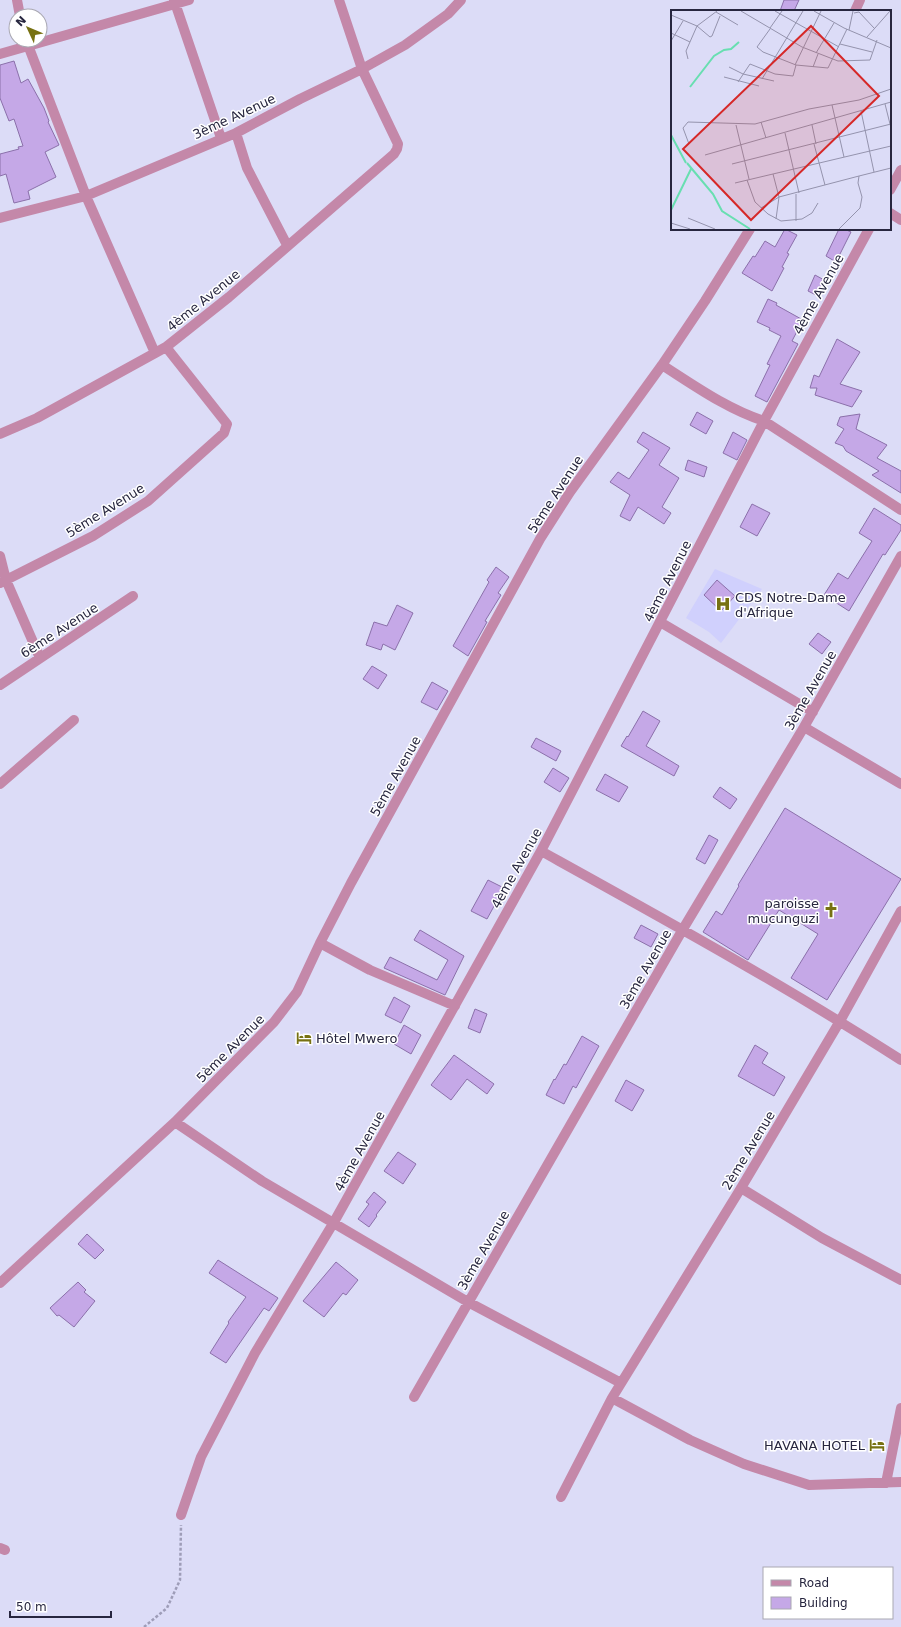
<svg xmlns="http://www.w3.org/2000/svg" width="901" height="1627" font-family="'DejaVu Sans',sans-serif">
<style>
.built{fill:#d0d0fd}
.building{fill:#c5a8e7;stroke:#8b70aa}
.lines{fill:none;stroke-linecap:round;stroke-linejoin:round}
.path{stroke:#9e9db8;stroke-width:2.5;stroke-dasharray:3 2;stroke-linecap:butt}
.minor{stroke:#c488a9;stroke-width:10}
.labels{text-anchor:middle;stroke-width:3;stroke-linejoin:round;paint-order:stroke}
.street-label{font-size:13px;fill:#27263f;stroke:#fff}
.poi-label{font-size:13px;fill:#27263f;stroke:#fff;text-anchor:start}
.inset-river{fill:none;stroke:#68dfb1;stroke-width:2}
.inset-road{fill:none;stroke:#9493ad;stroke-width:1}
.view{fill:#d62828;fill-opacity:0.15;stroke:#d62828;stroke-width:2}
.inset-edge{fill:none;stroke:#27263f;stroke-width:2}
</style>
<rect width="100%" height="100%" fill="#dcdcf7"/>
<path class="built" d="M715 569 762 589 721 643 709 632 686 618Z"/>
<path class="building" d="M784 0H799L794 11H780Z
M14 61 21 83 28 79 44 108 49 121 48 122 59 145 45 152 56 177 28 191 30 199 14 203 6 174 0 176V154L19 149 18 147 23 146 14 119 9 121 0 98V65Z
M785 229 797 235 787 253 789 254 782 267 784 268 772 291 742 273 753 256 755 257 765 241 775 247Z
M839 229H844L851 232 836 262 826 256Z
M815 275 826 281 818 296 808 291Z
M768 299 777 303 776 305 803 320 792 341 798 344 767 402 755 396 770 365 767 364 781 336 769 330 770 328 757 322Z
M837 339 860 352 840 384 862 391 852 407 815 395 817 388H810L814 375 819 377Z
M697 412 713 421 706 434 690 425Z
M860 414 856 429 887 445 877 458 901 471V493L872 475 879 471 846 451 843 446 835 443 844 429 837 425 840 417Z
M643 432 670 448 659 465 679 478 662 507 671 513 664 524 638 507 630 521 620 516 630 495 610 482 618 472 629 479 649 450 637 442Z
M733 432 747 440 737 460 723 453Z
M688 460 707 467 704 477 685 470Z
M752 504 770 513 757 536 740 527Z
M874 508 901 525V530L885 555 883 554 849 611 824 595 838 573 848 579 872 541 859 533Z
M496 567 509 577 498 593 501 595 485 621 487 622 468 656 453 646 489 582 487 580Z
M717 580 735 596 721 611 704 595Z
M397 605 413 613 395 650 383 644 381 650 366 645 374 622 387 626Z
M818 633 831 642 822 654 809 644Z
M372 666 387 675 378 689 363 679Z
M432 682 448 691 437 710 421 702Z
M643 711 660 721 646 746 679 766 674 776 621 746 627 736 628 737Z
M536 738 561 751 556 761 531 747Z
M553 768 569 778 560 792 544 782Z
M605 774 628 787 619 802 596 790Z
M720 787 737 799 730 809 713 797Z
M785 808 901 879 827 1000 791 978 818 934 779 910 748 960 703 932 716 911 722 915 739 886 738 885Z
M709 835 718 840 705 864 696 859Z
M488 880 504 888 487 919 471 911Z
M641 925 658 934 651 947 634 938Z
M420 930 464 956 445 995 384 968 390 957 437 980 448 960 414 940Z
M394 997 410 1006 401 1023 385 1015Z
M475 1009 487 1014 480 1033 468 1028Z
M404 1025 421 1035 411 1054 394 1044Z
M582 1036 599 1046 576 1088 573 1086 564 1104 546 1095 554 1079 555 1080 564 1064 566 1065Z
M755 1045 768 1053 762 1063 785 1077 774 1096 738 1076Z
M454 1055 494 1084 487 1094 467 1079 451 1100 431 1085Z
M626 1080 644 1090 632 1111 615 1101Z
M398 1152 416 1164 403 1184 384 1171Z
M374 1192 386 1202 376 1215 377 1216 369 1227 358 1219 369 1204 366 1202Z
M87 1234 104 1250 95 1259 78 1244Z
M218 1260 278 1298 269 1311 264 1308 226 1363 210 1353 229 1323 228 1322 246 1297 209 1273Z
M336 1262 358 1280 346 1295 343 1293 324 1317 303 1301Z
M78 1282 86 1290 84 1292 95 1301 74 1327 59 1315 57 1316 50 1308Z"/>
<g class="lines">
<path class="path" d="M144 1627 167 1608 180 1580 181 1525"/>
<path class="minor" d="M17 0 20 16
M174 0 221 138
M855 11 860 0
M26 40 86 196 155 353
M0 54 189 0
M236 133 247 168 287 245
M890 190 901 170
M890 213 901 220
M0 218 86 196 236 133 300 99 362 69 405 45 448 14 461 0
M662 365C695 386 727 409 764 421L901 510
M0 434 37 418 166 347 229 297 394 154 397 149 398 144 362 69 339 0
M0 556 6 580 40 658
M0 583 93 536 148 501 224 433 227 424 223 419 166 347
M660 622 813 712
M0 685 133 596
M804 727 901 784
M0 784 74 720
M541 851C662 918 784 985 901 1060
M320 943 370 970 455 1006
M175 1122 262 1181 468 1302 621 1383
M741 1188 822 1238 901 1280
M0 1283 175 1122 274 1022 297 992 320 943 351 883 540 539 570 492 662 365 705 301 750 229
M414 1397 683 929 804 727 901 556
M612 1398 690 1440 744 1464 809 1485 901 1482
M886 1483 901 1408
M561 1497 612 1398 741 1188 840 1021 901 911
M181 1515 201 1457 255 1353 334 1222 541 851 764 421 869 229
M0 1548 5 1550"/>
</g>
<defs>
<g id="hospital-bare" transform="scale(1.2)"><path d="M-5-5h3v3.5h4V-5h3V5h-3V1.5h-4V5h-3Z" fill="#777112" stroke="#fff" stroke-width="2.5" paint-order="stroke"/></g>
<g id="church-bare" transform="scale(1.2)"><path d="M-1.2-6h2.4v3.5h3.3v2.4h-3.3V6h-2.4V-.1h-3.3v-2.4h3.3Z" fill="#777112" stroke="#fff" stroke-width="2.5" paint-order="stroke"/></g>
<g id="hotel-bare" transform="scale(1.2)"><path d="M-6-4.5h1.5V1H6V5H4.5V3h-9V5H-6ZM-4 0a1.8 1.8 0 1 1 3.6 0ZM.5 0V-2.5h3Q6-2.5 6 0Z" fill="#777112" stroke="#fff" stroke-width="2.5" paint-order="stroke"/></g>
</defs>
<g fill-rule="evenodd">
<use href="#hospital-bare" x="723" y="604"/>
<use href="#church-bare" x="831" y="910"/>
<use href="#hotel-bare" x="304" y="1038"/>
<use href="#hotel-bare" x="877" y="1445"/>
</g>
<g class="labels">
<g class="street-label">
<text transform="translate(234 116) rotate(-25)" y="5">3ème Avenue</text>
<text transform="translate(818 294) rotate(-61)" y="5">4ème Avenue</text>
<text transform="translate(203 300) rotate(-39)" y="5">4ème Avenue</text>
<text transform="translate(555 494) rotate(-57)" y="5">5ème Avenue</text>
<text transform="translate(105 510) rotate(-32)" y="5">5ème Avenue</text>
<text transform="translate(667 581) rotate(-63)" y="5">4ème Avenue</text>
<text transform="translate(59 630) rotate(-33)" y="5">6ème Avenue</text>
<text transform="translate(810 690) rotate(-60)" y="5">3ème Avenue</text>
<text transform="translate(395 776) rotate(-61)" y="5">5ème Avenue</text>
<text transform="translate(516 868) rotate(-61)" y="5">4ème Avenue</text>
<text transform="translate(645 969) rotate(-60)" y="5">3ème Avenue</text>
<text transform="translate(230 1048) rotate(-45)" y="5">5ème Avenue</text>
<text transform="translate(748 1150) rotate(-59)" y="5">2ème Avenue</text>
<text transform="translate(359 1151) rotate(-61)" y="5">4ème Avenue</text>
<text transform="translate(483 1250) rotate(-60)" y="5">3ème Avenue</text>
</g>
<g class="poi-label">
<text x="735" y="602">CDS Notre-Dame<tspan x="735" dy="15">d'Afrique</tspan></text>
<text x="819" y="908" text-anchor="end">paroisse<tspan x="819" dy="15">mucunguzi</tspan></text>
<text x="316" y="1043">Hôtel Mwero</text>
<text x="865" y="1450" text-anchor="end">HAVANA HOTEL</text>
</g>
</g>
<g transform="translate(671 10)">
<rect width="220" height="220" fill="#dcdcf7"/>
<path class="inset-river" d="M19 77 43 46 53 40 60 39 68 32M0 125 15 153M16 153 42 184 51 201 79 219M0 200 20 159"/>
<path class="inset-road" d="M70 1 131 37 167 51 199 50 206 30M104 1 168 37M143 1 173 18 220 38M45 2 67 15M183 3 188 2 203 18M0 5 26 16 39 27 41 26 49 6M99 18 111 1M99 19 86 37 92 42 125 55 157 58 176 19M178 20 182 1M0 23 19 32M196 27 219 1M0 31 12 11M169 34 201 42M145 43 163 13M17 49 15 41 26 16 46 1M124 55 150 1M58 57 72 64 103 71M142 57 147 44M53 67 88 76M91 69 132 1M67 72 79 54 104 64 122 66 125 55M214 94 220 118M161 95 173 147M190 101 203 162M90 112 95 128M65 115 78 169M141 115 145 134M114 123 128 183M18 134 12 118 17 112 84 114 138 99 188 90 220 79M143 134 154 175M34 145 220 92M61 154 220 114M102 164 108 187 105 209M76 170 84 192 97 204 110 211 131 209 141 203 147 193M64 173 220 136M125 184V211M90 198 108 187 188 166M17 208 44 219M0 213 19 219M168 219 189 198 191 187 187 173 188 166 220 158"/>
<path class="view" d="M140 16 208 86 80 210 12 139Z"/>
<rect width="220" height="220" class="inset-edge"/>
</g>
<rect x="763" y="1567" width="130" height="52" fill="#ffffff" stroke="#a9a8b2"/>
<rect x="771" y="1580" width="20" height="6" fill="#c488a9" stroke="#a9a8b2"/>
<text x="799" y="1587" font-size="12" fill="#27263f">Road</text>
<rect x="771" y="1597" width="20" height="12" fill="#c5a8e7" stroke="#a9a8b2"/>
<text x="799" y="1607" font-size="12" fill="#27263f">Building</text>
<g transform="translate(28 28) rotate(314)"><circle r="19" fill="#ffffff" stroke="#a9a8b2"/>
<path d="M0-3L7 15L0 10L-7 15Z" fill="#777112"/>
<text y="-6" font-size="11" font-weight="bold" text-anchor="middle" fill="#27263f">N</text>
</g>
<path d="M10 1611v6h101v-6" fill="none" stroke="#27263f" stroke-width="2"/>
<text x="16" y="1611" font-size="12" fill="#27263f" stroke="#ffffff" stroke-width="3" paint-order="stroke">50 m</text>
</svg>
